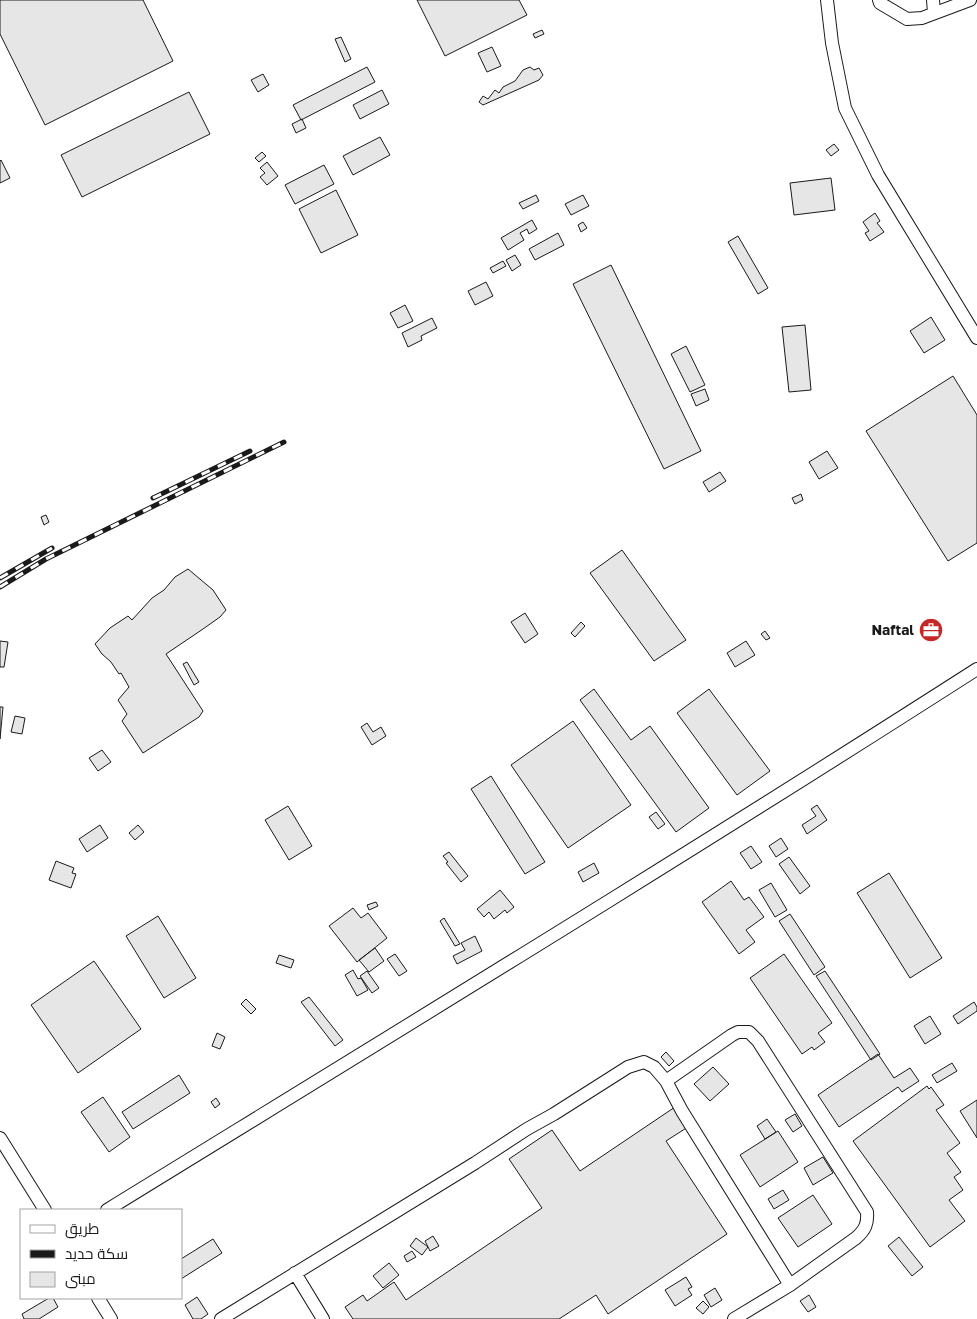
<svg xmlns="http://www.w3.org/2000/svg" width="977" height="1319" font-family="'Golos Text',Cairo,sans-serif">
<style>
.building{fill:#e6e6e6;stroke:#1a1a1a}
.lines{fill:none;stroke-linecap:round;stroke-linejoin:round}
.minor-casing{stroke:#1a1a1a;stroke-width:14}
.minor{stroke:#fff;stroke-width:12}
.rail-casing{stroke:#1a1a1a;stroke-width:5}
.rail{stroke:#fff;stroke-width:3;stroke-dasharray:9;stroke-linecap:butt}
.labels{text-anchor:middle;stroke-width:4;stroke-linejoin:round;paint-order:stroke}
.poi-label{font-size:14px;font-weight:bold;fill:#1a1a1a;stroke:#fff;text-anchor:end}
</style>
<rect width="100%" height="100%" fill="#fff"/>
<path class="building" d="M0 0H143L173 61 45 125 0 34Z
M417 0H519L527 15 445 56Z
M542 30 544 34 535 38 533 34Z
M341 37 351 59 345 62 335 39Z
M492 47 501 66 487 72 478 53Z
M367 67 375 82 301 120 293 105Z
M530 67 534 70 539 68 543 75 539 80 483 105 479 102 483 96 488 99 495 90 499 93 503 87 515 81 523 70Z
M263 74 269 85 258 92 251 80Z
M382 90 389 104 360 119 353 105Z
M189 92 210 134 82 197 61 155Z
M302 119 306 128 296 133 292 124Z
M380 137 390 155 353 175 343 156Z
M834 144 839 150 831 156 826 150Z
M262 152 266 156 259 162 255 158Z
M1 160 10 178 0 183V161Z
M267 162 278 176 267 185 260 177 265 173 260 168Z
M324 165 334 184 295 204 285 185Z
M831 178 835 210 794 215 790 183Z
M336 190 358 235 321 253 299 209Z
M536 195 539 201 523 209 519 203Z
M583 195 589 206 571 215 565 204Z
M875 213 880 221 877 223 884 232 870 241 865 233 869 231 863 222Z
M532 220 537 229 529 234 527 229 520 233 524 240 508 250 501 238Z
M583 222 587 228 581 232 578 225Z
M558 233 564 245 535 260 529 249Z
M738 236 768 288 758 294 728 242Z
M515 255 521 265 512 271 506 260Z
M503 261 506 266 493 273 490 268Z
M611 265 701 451 664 469 573 284Z
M486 282 493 296 475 305 468 291Z
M405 305 413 321 398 328 390 313Z
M931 317 945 340 924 353 910 331Z
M432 318 437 328 421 336 422 340 408 347 402 333Z
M805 325 811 390 789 392 782 327Z
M686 346 705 385 690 392 671 354Z
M953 376 977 415V543L948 561 866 431Z
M705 389 709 400 696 406 691 394Z
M827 451 838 468 819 479 809 462Z
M720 472 726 481 709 492 703 482Z
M801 494 803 500 795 504 792 498Z
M46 515 49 522 44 525 41 517Z
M622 550 686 640 654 661 590 573Z
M188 569 213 590 226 610 220 617 203 629 166 654 203 711 199 717 143 753 122 721 127 714 118 700 129 687 121 673 119 674 111 662 102 654 95 644 110 628 128 616 132 620 152 598 164 590 175 577Z
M525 613 538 634 525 643 511 622Z
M581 622 585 626 575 637 571 633Z
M765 631 770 638 766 640 761 634Z
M0 641 8 642 4 667H0Z
M746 641 755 655 735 667 727 653Z
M187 662 199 682 194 685 183 664Z
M594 689 631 740 650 726 709 808 676 832 580 700Z
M709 689 770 771 737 795 677 713Z
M0 707H3L0 739Z
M15 716 25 718 22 734 11 732Z
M573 721 631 805 568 848 511 765Z
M367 723 373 732 381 727 386 736 372 745 361 727Z
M102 750 111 762 98 771 89 758Z
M491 776 545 862 525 874 471 789Z
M817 805 827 820 807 834 802 825 816 816 811 809Z
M288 806 312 846 289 860 265 820Z
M656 812 665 824 658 829 649 817Z
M100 825 108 838 87 852 79 839Z
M138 825 144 832 135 840 129 833Z
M781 838 788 849 776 857 769 846Z
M751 846 762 862 751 869 740 853Z
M449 852 468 876 461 882 446 863 448 862 443 856Z
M789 857 810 886 800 894 779 864Z
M56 861 74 868 72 873 76 874 71 888 49 880Z
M594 863 599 873 583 882 578 872Z
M889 873 942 958 910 978 857 893Z
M731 881 744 900 749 897 764 917 746 930 755 942 739 954 702 902Z
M771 883 787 910 775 917 759 890Z
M500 890 514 907 507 913 505 910 494 919 489 912 484 917 477 909Z
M376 902 378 906 369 910 367 905Z
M353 908 361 918 368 913 387 938 357 962 329 926Z
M790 914 825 967 814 975 779 921Z
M158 916 196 978 164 998 126 936Z
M444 918 460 944 455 946 440 921Z
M475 936 482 951 457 964 453 956 465 950 461 943Z
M375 948 384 961 369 972 359 960Z
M395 954 407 971 399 976 387 959Z
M784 954 832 1023 818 1033 825 1042 814 1050 812 1047 802 1054 750 978Z
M279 955 294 960 291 968 276 963Z
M94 961 141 1029 78 1073 31 1005Z
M353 970 358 979 361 978 368 990 357 996 345 975Z
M367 971 379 988 372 993 360 976Z
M825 971 880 1054 871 1060 816 976Z
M309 997 343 1040 335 1046 301 1002Z
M246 999 256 1009 251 1014 241 1004Z
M974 1002 977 1007V1011L958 1024 953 1016Z
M930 1016 941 1034 925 1044 914 1026Z
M217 1033 225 1037 220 1049 212 1046Z
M666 1052 674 1061 669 1066 661 1057Z
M878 1054 894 1078 910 1068 919 1081 902 1092 898 1087 839 1127 818 1095Z
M952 1063 957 1071 937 1083 932 1075Z
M713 1067 729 1084 710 1101 694 1084Z
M179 1075 190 1093 133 1129 122 1112Z
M927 1086 929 1089 931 1087 944 1105 936 1110 960 1143 947 1153 961 1172 954 1177 963 1190 949 1200 965 1221 930 1247 853 1141Z
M103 1097 130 1137 109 1152 81 1112Z
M216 1098 220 1104 215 1108 211 1102Z
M977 1100V1138L960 1111Z
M678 1105 691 1125 666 1141 727 1234 608 1314 596 1295 559 1319H353L345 1307 363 1295 367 1301 394 1282 406 1300 542 1208 509 1159 552 1130 580 1171Z
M795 1114 802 1126 793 1132 785 1120Z
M767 1119 776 1132 765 1139 757 1126Z
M778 1131 798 1162 760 1187 740 1155Z
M823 1157 833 1173 813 1185 804 1168Z
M783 1190 789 1200 774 1209 768 1199Z
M813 1195 832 1224 798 1247 778 1218Z
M433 1236 439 1246 430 1251 425 1241Z
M899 1237 923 1267 912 1276 888 1246Z
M416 1238 428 1247 422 1255 410 1246Z
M213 1239 222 1253 181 1279V1259Z
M412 1251 416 1257 407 1262 404 1256Z
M389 1263 399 1275 383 1288 373 1276Z
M686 1277 692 1287 688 1289 692 1295 675 1306 665 1290Z
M715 1288 722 1300 711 1307 704 1295Z
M809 1295 816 1307 808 1312 800 1301Z
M197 1297 208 1314 201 1319H193L185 1305Z
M49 1298H53L58 1307 39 1319H24L22 1314Z
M703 1301 709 1307 703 1314 696 1308Z"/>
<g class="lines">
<g class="minor-casing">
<path id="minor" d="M827 0 832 43 845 108 878 175 977 338
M879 0 880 3 907 19 922 18 970 0
M933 0 934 13
M666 1081 732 1035 738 1032H749L758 1041 867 1212C868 1224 865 1230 856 1238L790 1285 734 1319
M0 1138 45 1210
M107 1210C398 1031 690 853 977 669
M295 1273 323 1319
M98 1298 111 1319
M221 1319 475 1163 527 1129 554 1114 628 1067 644 1062 654 1067 666 1081 682 1111 790 1285"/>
</g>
<use href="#minor" class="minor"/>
<g class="rail-casing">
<path id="rail" d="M153 498 250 451
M0 578 52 548
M0 587 46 559 284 442"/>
</g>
<use href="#rail" class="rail"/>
</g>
<defs>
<g id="office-disc" transform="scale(1.25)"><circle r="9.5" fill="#c62828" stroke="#fff"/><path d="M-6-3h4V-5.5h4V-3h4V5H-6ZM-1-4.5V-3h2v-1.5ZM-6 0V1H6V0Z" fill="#fff"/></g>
</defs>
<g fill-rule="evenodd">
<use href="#office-disc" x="931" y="630"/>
</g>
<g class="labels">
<g class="poi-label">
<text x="914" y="635">Naftal</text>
</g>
</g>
<rect x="20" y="1209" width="162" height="90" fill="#ffffff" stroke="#a3a3a3"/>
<rect x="30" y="1225" width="25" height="8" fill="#ffffff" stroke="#a3a3a3"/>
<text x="65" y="1234" font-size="15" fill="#1a1a1a">طريق</text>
<rect x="30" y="1250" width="25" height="8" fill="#1a1a1a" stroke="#a3a3a3"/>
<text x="65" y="1259" font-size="15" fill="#1a1a1a">سكة حديد</text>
<rect x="30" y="1272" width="25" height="15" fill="#e6e6e6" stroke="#a3a3a3"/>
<text x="65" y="1284" font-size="15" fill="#1a1a1a">مبنى</text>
</svg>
